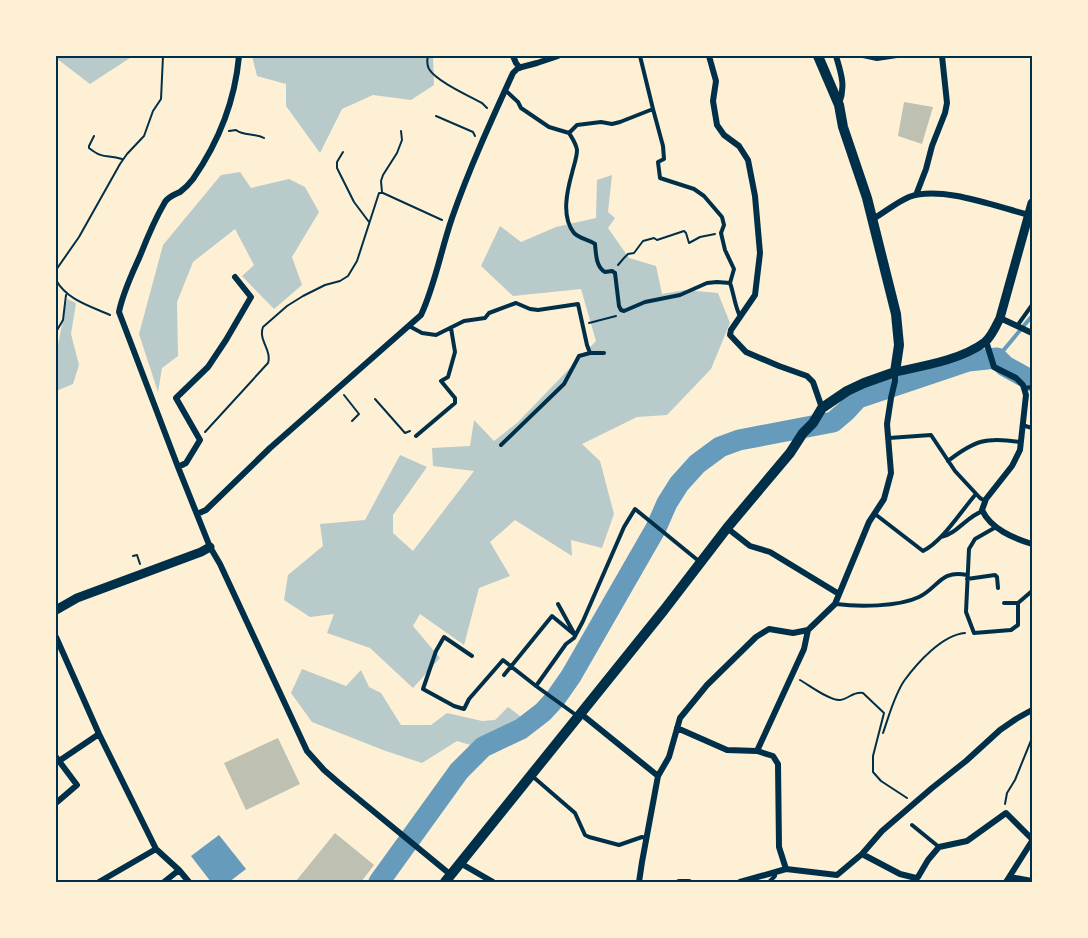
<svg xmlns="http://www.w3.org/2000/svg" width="1088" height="938" font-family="'Noto Sans',sans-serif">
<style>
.green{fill:#b9caca}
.water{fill:#669bbc}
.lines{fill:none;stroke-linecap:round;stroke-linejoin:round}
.stream{stroke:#669bbc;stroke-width:4}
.river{stroke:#669bbc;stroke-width:21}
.building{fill:#bec0b2}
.path{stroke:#003049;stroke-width:2}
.service{stroke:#003049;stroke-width:4}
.minor{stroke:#003049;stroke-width:6}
.tertiary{stroke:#003049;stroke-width:9}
.secondary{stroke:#003049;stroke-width:10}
.neatline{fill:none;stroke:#003049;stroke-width:2}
</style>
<rect width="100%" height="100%" fill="#fdf0d5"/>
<path class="green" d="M56 56H133L90 84 56 58Z
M252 56H433L434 85 411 100 373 95 342 109 320 153 286 106V84L257 76Z
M240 172 251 188 289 179 305 187 319 212 292 257 302 285 274 309 242 276 254 265 235 229 193 262 177 302 178 356 162 368 158 392 139 334 163 245 221 175Z
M612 175 608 212 615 218 608 228 629 258 656 266 662 294 685 290 718 293 730 323 711 369 667 415 637 417 582 444 600 461 614 514 602 548 571 540 572 556 515 520 490 542 510 576 479 588 464 645 420 614 413 626 440 658 413 688 370 648 327 633 334 614 310 617 284 600 288 575 323 546 320 524 365 520 400 455 427 467 393 515V533L413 551 474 471 433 466 432 448 470 446 474 420 494 441 517 423 596 341 581 289 513 296 481 266 500 226 521 242 556 227 596 218 597 180Z
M67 299 76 303 71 334 79 365 73 384 56 391V349L58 345Z
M302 669 346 686 361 670 369 687 381 693 401 725H431L447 713 482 721 495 720 508 707 520 716 519 726 504 733 494 730 474 746 457 741 422 763 383 750 312 722 291 693Z"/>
<path class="water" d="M219 835 246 869 229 882H211L191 856Z"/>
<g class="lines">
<path class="stream" d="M997 358 1032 316"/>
<path class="river" d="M379 882 459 771 483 747 521 729 543 712 555 699 571 676 656 528 667 503 679 484 697 464 720 447 739 440 833 422 846 411 858 398 968 361 997 358 1005 366 1032 381"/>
</g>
<path class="building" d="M904 102 933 107 922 144 898 136Z
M278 738 300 784 246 810 224 763Z
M335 833 374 865 361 882H299L296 881Z"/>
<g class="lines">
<path class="path" d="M428 56C427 60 427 65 429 69 436 81 469 96 482 103L487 108
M436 116 473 132 475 136
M229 131 236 130C243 136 255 133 264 138
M94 136 89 146V148C104 160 107 154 122 159
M343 152 337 162V168L354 202 369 222
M382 192 381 181 383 175 397 153 402 140 401 131
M618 265 624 258 628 254 634 253 643 241 654 238 657 240 684 231 686 233 689 243 700 237 715 234
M56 270 79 237 120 164 127 154 144 136 153 111 161 99 163 56
M56 280C67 300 90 306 110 315
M589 323 616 316
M56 332 63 320 66 295
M344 395 359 414 352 421
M375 399 405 433 410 431
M205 432 268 363C272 350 258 340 263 327L287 306 303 296 325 285 340 281 348 276 357 261 379 193H383L442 220
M133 556 137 555 140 564
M800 680C809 685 830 701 840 700 849 699 853 691 863 693L884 713 873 756V772L881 781 907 798
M883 733C889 716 894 696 904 681 917 663 942 635 965 633
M1005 804 1007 793 1015 780 1032 738"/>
<path class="service" d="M863 56 877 59 897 56
M505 90 518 102 521 108 549 127 569 133 577 125 601 122 612 124 620 122 653 109 640 56
M653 109 663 146 664 159 658 162 660 178 694 189 704 196 722 217 724 225 721 233 725 250 734 269 730 283
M569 133C572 138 576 143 577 150 577 157 574 165 572 173 567 191 561 217 574 233 580 239 588 239 595 244 596 254 596 267 605 272L612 271 615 273 619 306 621 310 624 311 645 302 680 295 707 283 717 282 730 283C734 294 735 307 740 316
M409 326 422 333 436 335 464 321 485 318 489 313 516 303 530 309 538 310 578 304 587 345 590 353
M1017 326 1032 305
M1024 388 1032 387
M1022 425 1032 428
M416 436 455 403V398L441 381 448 377 455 352 451 328
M889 438 931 435 955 471 980 498 985 501
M501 445 564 384 579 356 590 353H604
M948 461C975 440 986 437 1020 442
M875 514 923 551C943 541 961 511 976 494
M996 527 975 539 969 549 966 612 974 633 1011 630 1018 625V603L1032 591
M941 537C957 534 967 516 983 511
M967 579 995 575 997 577 998 588
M1004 603H1018
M836 604C858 607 898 607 919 597 938 588 941 569 967 575
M472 656 444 637 436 651 423 689 454 706 464 709 469 699 503 660 536 686
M504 675 552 616 575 635 558 604
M576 715 536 686 566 644 574 638 583 621 624 527 635 509 700 562
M531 775 575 813 585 835 589 837 619 845 642 837 646 838
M912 825 939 847
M769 882 775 876V872"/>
<path class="minor" d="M239 56C235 100 218 143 193 179 190 183 184 189 180 192 174 195 169 196 165 202 155 219 147 238 140 256 132 274 123 292 119 312L178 467 210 547 220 564 307 751 324 770 339 783 451 875
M513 56 516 63 520 68
M709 56 716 81 713 101 717 125 724 135 739 146 748 160 755 196 760 253 755 295 731 330 730 335 746 352 779 366 807 376 813 382 822 408
M836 56C841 73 846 86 839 104
M916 195 926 169 932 146 945 113 947 103 942 56
M873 219C885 212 897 202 909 197 941 185 997 207 1029 215
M1000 318 1032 333
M986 341 994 367 1016 378 1023 385 1026 395 1020 450 1012 466 986 499 982 510C991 529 1013 538 1032 544
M178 467 186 463 200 440 176 398 208 367 226 340 251 297 235 277
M197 514 206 510 270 448 421 315C435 285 441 250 452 218 469 169 491 121 513 73L518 68 537 63 558 56
M727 528 750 546 770 552 839 594
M56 637 99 734 156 849 179 870 189 882
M580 713 658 776
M677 728 727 750 757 751 773 756 778 764 779 847 786 869
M757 751 804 649 808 630
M56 757 77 785 56 803
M59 761 99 734
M862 854 900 874 916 878 918 877 928 860 939 847 967 841 1006 813 1032 839
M460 863 493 882
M1010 877 1032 881
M99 882 156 849
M164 882 179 870
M639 882 642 862 658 776 669 757 680 718 707 685 756 637 769 629 793 633 808 630 835 604 869 522 884 499 891 473 887 424 891 398 895 381V372
M679 882H689
M740 882 786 869 837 875 862 854 882 831 932 788 966 761 1000 730 1016 719 1032 710
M1006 882 1032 841"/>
<path class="tertiary" d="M895 372C923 366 961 360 985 342 992 336 996 326 1000 318L1032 203
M56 610 77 598 201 552 210 547"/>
<path class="secondary" d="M445 882 664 610 727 528 790 453 803 433 813 423 822 408 847 391 864 383 895 372 899 345 896 314 867 198 843 127 839 105 818 56"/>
</g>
<rect width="1088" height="938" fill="none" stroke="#fdf0d5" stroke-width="114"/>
<rect x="57" y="57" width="974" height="824" class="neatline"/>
</svg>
